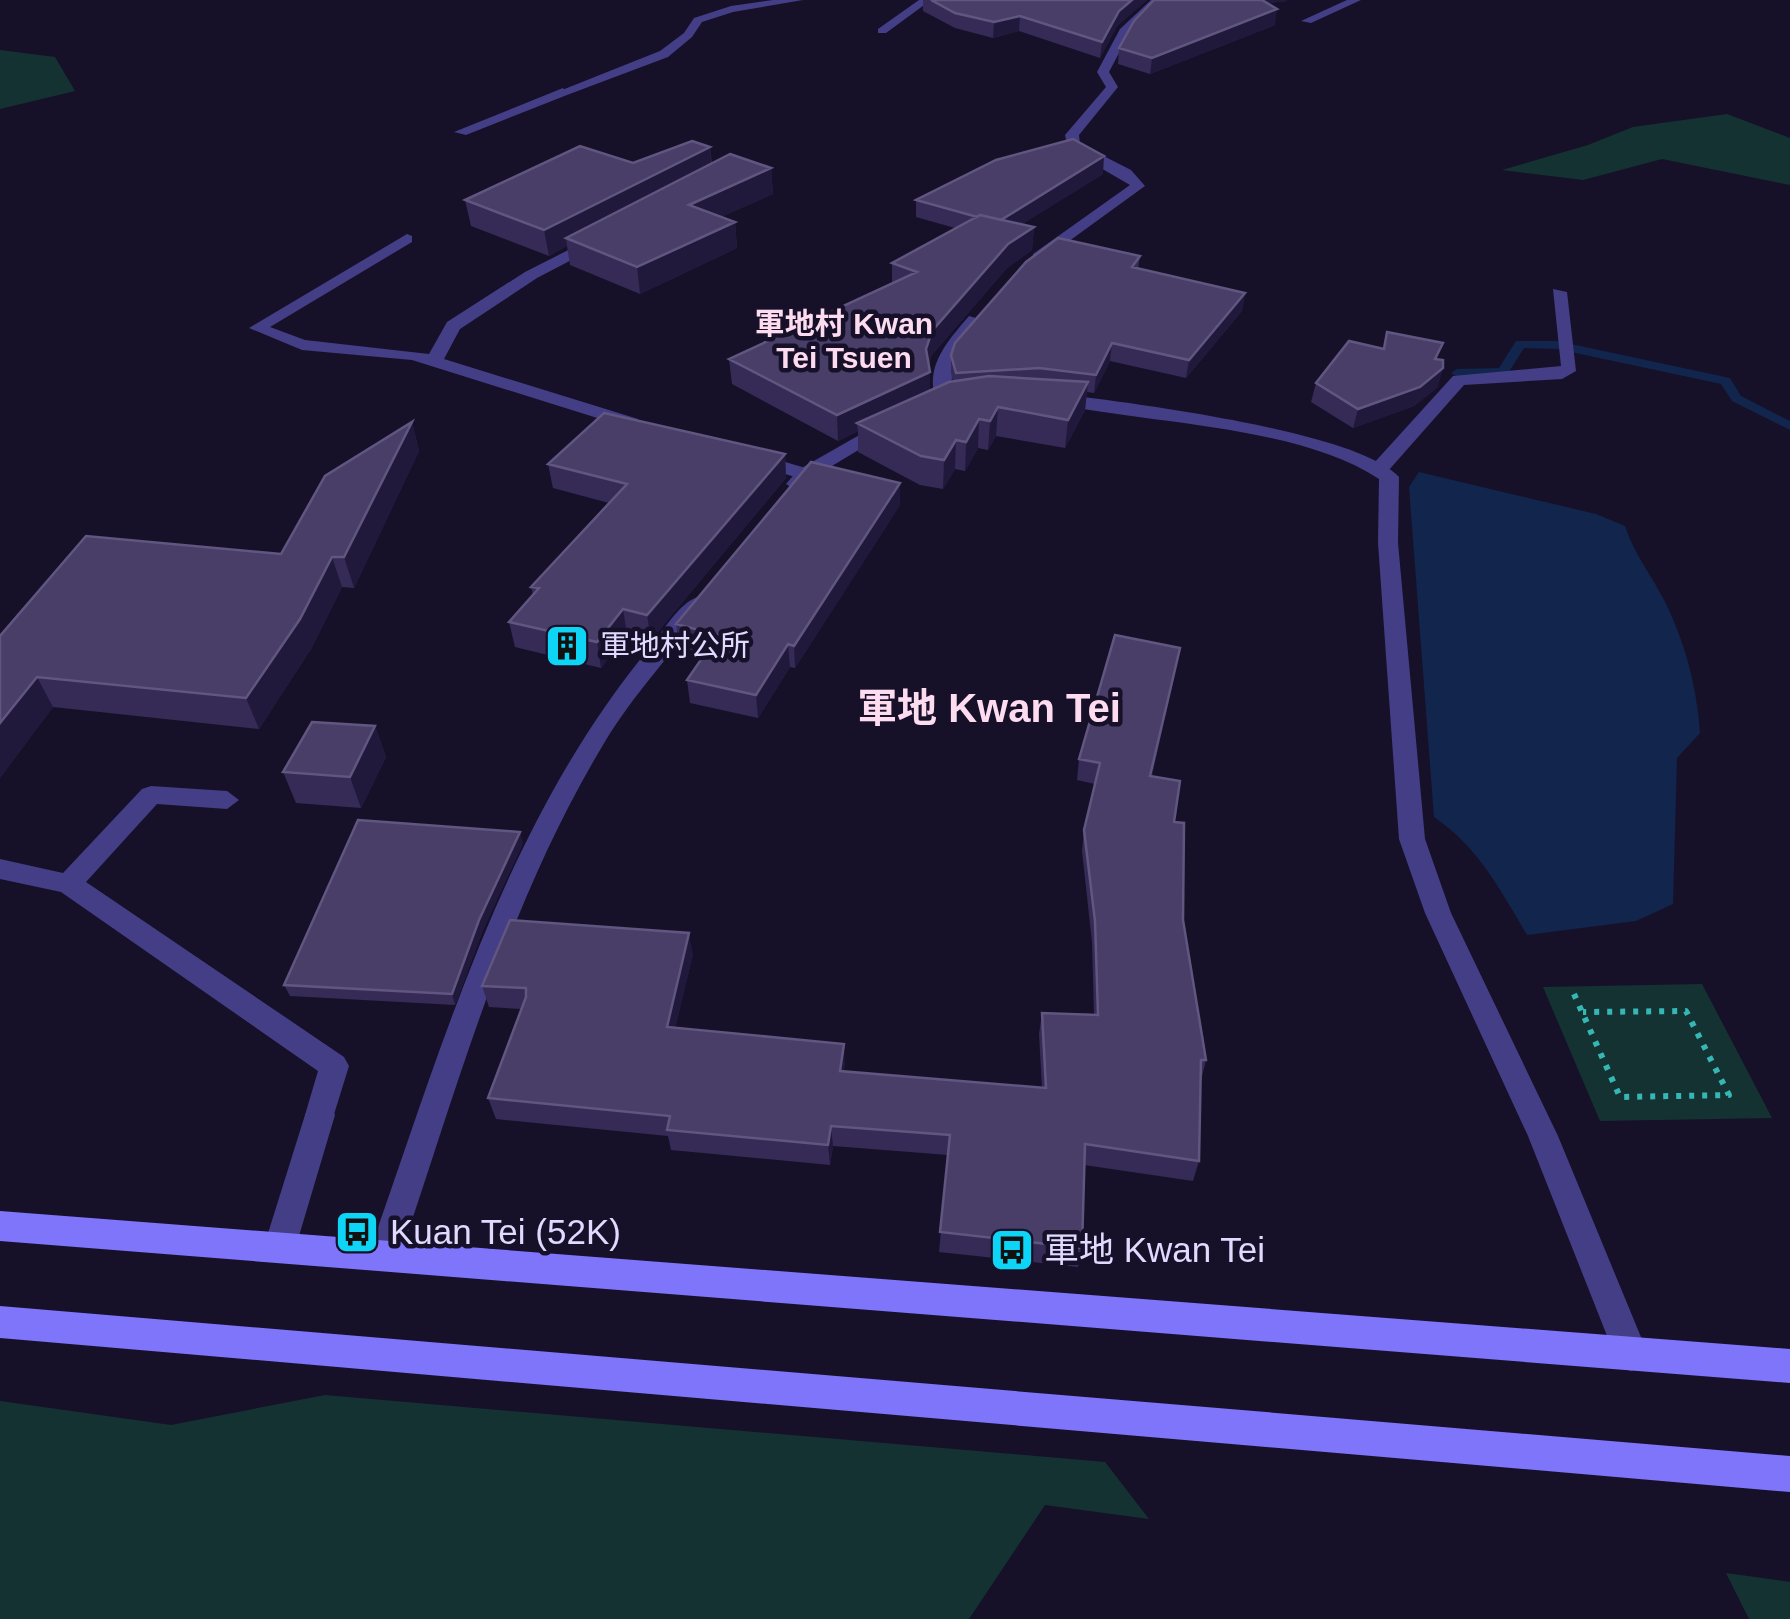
<svg xmlns="http://www.w3.org/2000/svg" width="1790" height="1619" font-family="Arial,'Noto Sans SC',sans-serif">
<style>
.green{fill:#153232}
.water{fill:#11254d}
.lines{fill:none;stroke-linecap:round;stroke-linejoin:round}
.stream{fill:#11254d;fill-rule:evenodd}
.path{stroke:#35b7b5;stroke-width:6;stroke-dasharray:5 8;stroke-linecap:butt}
.lane{fill:#443e86;fill-rule:evenodd}
.street{fill:#443e86;fill-rule:evenodd}
.secondary{fill:#7f75fa;fill-rule:evenodd}
.wall{fill:#362b56}
.shaded-wall{fill:#21193c}
.building{fill:#483e68;stroke:#60567f;stroke-width:2.5}
.labels{text-anchor:middle;stroke-width:9;stroke-linejoin:round;paint-order:stroke}
.far-quarter-label{font-size:30px;font-weight:bold;fill:#fedcf0;stroke:#161129}
.poi-label{font-size:30px;fill:#e0dafe;stroke:#161129;text-anchor:start}
.near-poi-label{font-size:35px;fill:#e0dafe;stroke:#161129;text-anchor:start}
.district-label{font-size:40px;font-weight:bold;fill:#fedcf0;stroke:#161129}
</style>
<rect width="100%" height="100%" fill="#161129"/>
<path class="green" d="M0 50 55 57 75 91 0 109Z
M1727 114 1790 138V185L1662 159 1583 180 1502 170 1588 145 1633 127Z
M1702 984 1772 1118 1600 1121 1543 987Z
M325 1395 1105 1462 1149 1519 1045 1505 969 1619H0V1401L171 1425Z
M1726 1573 1790 1582V1619H1749Z"/>
<path class="water" d="M1419 472 1596 514 1625 526C1635 555 1648 570 1662 596 1684 638 1697 686 1700 733L1677 758 1673 904 1636 921 1527 935C1500 889 1478 847 1434 817L1409 487Z"/>
<g class="lines">
<path class="stream" d="M1516 341H1557L1730 378 1741 396 1790 421V430L1732 401 1721 384 1557 349 1524 348 1507 375 1503 376 1457 377 1451 373 1457 369 1499 368Z"/>
<path class="path" d="M1574 994 1620 1097 1729 1095 1686 1011 1583 1012"/>
<path class="lane" d="M919 0H931L886 33H878V29Z
M1347 0H1361L1311 23 1301 21Z
M563 88 567 95 466 135 454 132Z
M407 234 412 236V242L270 327 305 340 429 354 447 322 525 272 594 237H604V243L537 278 460 329 444 359 638 419V427H626L412 360 302 350 249 328Z
M1553 289 1567 292 1576 371 1562 379 1464 385 1388 471H1374V463L1453 376 1561 366Z
M752 452 812 470 815 474 805 480 745 462 743 458Z
M151 786 227 791 239 800 227 809 157 804 86 882 344 1057 349 1066 331 1124 320 1128 309 1124 305 1115 318 1071 61 892 0 879V859L63 873 142 789Z"/>
<path class="street" d="M773 0H803L733 12 702 22 692 37 668 57 567 95 557 92 660 51 684 33 694 18 731 6Z
M1151 0H1163L1129 34 1109 72 1118 87 1079 135 1080 144 1131 170 1145 186 1043 260H1033V254L1130 185 1068 149 1065 135 1106 87 1097 72 1120 29Z
M969 316 983 320C961 349 947 364 953 402L938 406C922 369 946 343 969 316Z
M1053 393C1123 402 1356 430 1399 477L1398 543 1425 839 1451 913 1558 1136 1648 1354 1643 1366 1631 1371 1619 1366 1528 1136 1425 913 1399 839 1378 543 1379 479C1296 424 1144 424 1047 402V394Z
M884 421 893 427 890 431 812 478 796 490 786 484 798 470Z
M698 597 709 604C674 652 633 694 603 745 508 903 459 1082 400 1256L396 1267 384 1271 372 1267 368 1256C443 1044 505 822 651 646 663 631 680 602 698 597Z
M320 1102 331 1106 335 1115 296 1246 292 1257 280 1261 268 1257 264 1246 305 1115 309 1106Z"/>
<path class="secondary" d="M0 1211 1790 1349V1383L0 1241Z
M0 1306 1790 1456V1492L0 1338Z"/>
</g>
<path class="wall" d="M923 0H1147L1117 26 1100 58 1019 31 993 38 955 28 923 11Z
M1154 0 1287 1 1267 3 1275 25 1150 74 1118 64 1119 48Z
M710 147 712 164 771 168 773 194 721 217 735 222 737 248 640 294 570 265 567 246 549 256 471 226 465 200Z
M1103 174 1022 224 1034 227 1032 250 1007 268 931 356 929 364 930 391 953 382 951 373V355L1140 256 1138 269 1245 293 1242 311 1186 378 1110 361 1094 393 1087 392 1085 410 1065 448 996 436 988 450 978 448 965 471 955 469 943 489 920 485 858 452V431L838 441 732 384 729 359 892 283V263L955 228 916 217V200Z
M1387 332 1438 359V387L1414 406 1353 428 1311 402 1316 383 1383 348Z
M412 422 419 451 354 588 342 587 311 649 259 729 53 707 0 778V636L281 554Z
M785 454 786 478 651 640 627 634 601 668 515 647 509 622 533 595 531 587 609 503 553 488 548 464Z
M900 505 795 668 790 667 758 718 690 703 687 680 705 654 679 647 676 624Z
M1180 648 1152 776 1174 822 1183 920 1206 1060 1201 1081 1199 1161 1193 1181 1084 1165 1082 1248 1078 1267 939 1252 948 1155 833 1146 830 1165 671 1150 668 1136 496 1119 488 1098 521 1009 489 1007 482 986 693 954 675 1028 844 1044V1072L1042 1088 1039 1034 1042 1013 1094 1014 1092 942 1082 851 1084 830 1095 784 1077 780 1079 759Z
M375 726 386 757 361 808 296 803 283 772Z
M523 843 483 930 455 1005 290 996 284 985Z"/>
<path class="shaded-wall" d="M1132 0H1147L1117 26 1100 58 1102 42 1119 11Z
M1245 0H1287V1L1245 6Z
M1277 9 1275 25 1150 74 1152 58Z
M1020 16 1019 31 993 38 994 22Z
M710 147 712 172 566 238 567 246 549 256 544 230Z
M1104 156 1103 174 996 240 997 222Z
M771 168 773 194 692 230 689 205Z
M735 222 737 248 640 294 637 267Z
M1034 227 1032 250 1007 268 931 356 925 374 926 349 932 331 1008 244Z
M1245 293 1242 311 1186 378 1189 360Z
M1112 343 1110 361 1094 393 1096 375Z
M1443 368 1438 387 1414 406 1353 428 1358 409Z
M930 372V397L857 423 858 431 838 441 837 415Z
M1088 382 1085 410 1065 448 1068 420Z
M998 407 996 436 988 450 990 421Z
M979 419 978 448 965 471 966 442Z
M412 422 419 451 354 588 344 557Z
M956 440 955 469 943 489 944 460Z
M785 454 786 478 651 640 647 615Z
M900 483V505L795 668 794 646Z
M332 557 342 587 311 649 259 729 246 698Z
M623 609 627 634 601 668 597 642Z
M788 644 790 667 758 718 756 695Z
M1180 648 1176 669 1147 797 1150 776Z
M37 677 53 707 0 778V723Z
M375 726 386 757 361 808 350 777Z
M520 832 523 843 483 930 455 1005 452 994 479 920Z
M689 933 693 954 671 1047 667 1027Z
M844 1044 845 1065 841 1092 840 1071Z
M831 1126 833 1146 830 1165 828 1145Z"/>
<path class="building" d="M931 0H1132L1119 11 1102 42 1020 16 994 22 955 13Z
M1154 0H1262L1277 9 1152 58 1119 48 1134 21Z
M1073 139 1104 156 1001 220 980 215 977 217 916 200 996 160Z
M692 141 710 147 544 230 465 200 580 146 633 163Z
M730 154 771 168 689 205 735 222 637 267 566 238Z
M980 215 1034 227 1008 244 932 331 926 349 930 372 837 415 729 359 917 272 892 263Z
M1058 238 1140 256 1132 267 1245 293 1189 360 1112 343 1096 375 1039 368 956 373 951 355 955 343 1026 262Z
M1387 332 1443 343 1435 359 1443 360V368L1420 387 1358 409 1316 383 1349 341 1384 349Z
M989 376 1088 382 1068 420 998 407 990 421 979 419 966 442 956 440 944 460 921 456 857 423 949 382Z
M604 413 785 454 647 615 623 609 597 642 509 622 539 588 531 587 627 484 548 464Z
M412 422 344 557H332L300 619 246 698 37 677 0 723V636L86 536 281 554 325 476Z
M811 462 900 483 794 646 788 644 756 695 687 680 718 635 676 624Z
M1115 635 1180 648 1150 776 1180 781 1174 822 1184 823 1183 920 1206 1060H1201L1199 1161 1085 1144 1082 1248 940 1232 950 1135 831 1126 828 1145 667 1130 670 1116 488 1098 526 997V988L482 986 510 920 689 933 667 1027 844 1044 840 1071 1046 1088 1042 1013 1098 1015 1095 921 1084 830 1100 763 1079 759Z
M312 722 375 726 350 777 283 772Z
M358 820 520 832 479 920 452 994 284 985Z"/>
<defs>
<g id="building-square" transform="scale(2.25)"><rect x="-9" y="-9" width="18" height="18" rx="4" fill="#0ed4f6" stroke="#161129"/><path d="M-4-6H4V6H1V3H-1V6H-4ZM-2.5-4.3h1.7v1.8h-1.7ZM.8-4.3h1.7v1.8H.8ZM-2.5-1h1.7V.8h-1.7ZM.8-1h1.7V.8H.8Z" fill="#111"/></g>
<g id="bus-square" transform="scale(2.25)"><rect x="-9" y="-9" width="18" height="18" rx="4" fill="#0ed4f6" stroke="#161129"/><path d="M-5-6H5V4H4V6H2V4H-2V6H-4V4H-5ZM-3.5-4V0h7V-4ZM-3.5 1.2v1.5H-2V1.2ZM2 1.2v1.5H3.5V1.2Z" fill="#111"/></g>
</defs>
<g fill-rule="evenodd">
<use href="#building-square" x="567" y="646"/>
<use href="#bus-square" x="357" y="1232"/>
<use href="#bus-square" x="1012" y="1250"/>
</g>
<g class="labels">
<g class="far-quarter-label">
<text x="844" y="334">軍地村 Kwan<tspan x="844" dy="34">Tei Tsuen</tspan></text>
</g>
<g class="poi-label">
<text x="600" y="656">軍地村公所</text>
</g>
<g class="near-poi-label">
<text x="390" y="1244">Kuan Tei (52K)</text>
<text x="1044" y="1262">軍地 Kwan Tei</text>
</g>
<g class="district-label">
<text x="989" y="722">軍地 Kwan Tei</text>
</g>
</g>
</svg>
